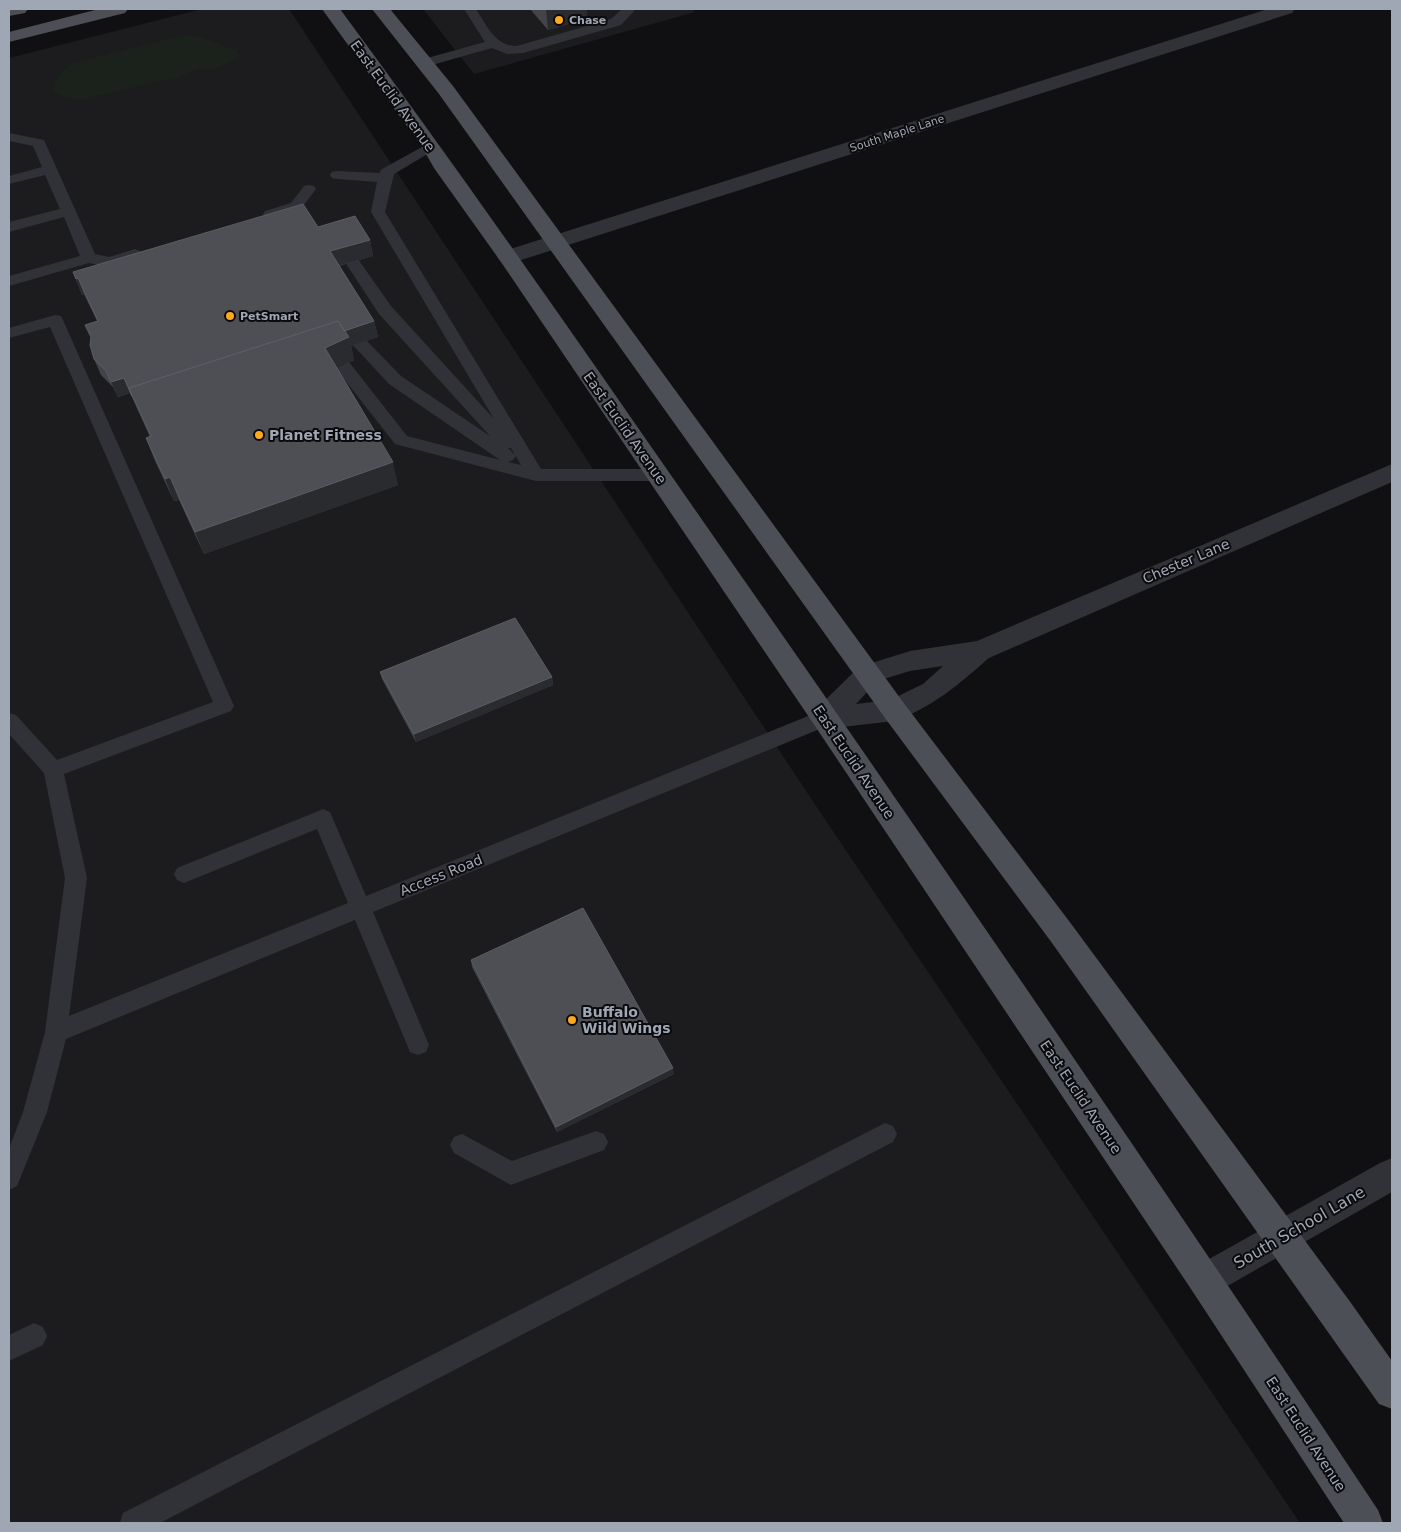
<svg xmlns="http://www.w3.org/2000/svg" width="1401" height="1532" font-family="'DejaVu Sans',sans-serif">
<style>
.built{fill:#1c1c1f}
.green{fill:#1a221b}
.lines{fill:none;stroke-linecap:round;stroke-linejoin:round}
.lane{fill:#313237;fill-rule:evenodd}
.street{fill:#313237;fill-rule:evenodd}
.primary{fill:#4d4f56;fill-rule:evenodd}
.wall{fill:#43444a}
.shaded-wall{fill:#2a2b2f}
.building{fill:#4d4f55;stroke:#5a5d64}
.poi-dot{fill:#fea91c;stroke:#0b0b0d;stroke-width:2}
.labels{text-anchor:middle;stroke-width:4;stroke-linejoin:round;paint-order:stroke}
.far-poi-label{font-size:11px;font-weight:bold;fill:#a0a7b4;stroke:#0b0b0d;text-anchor:start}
.far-street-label{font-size:11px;fill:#a0a7b4;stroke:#0b0b0d}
.street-label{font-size:14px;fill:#a0a7b4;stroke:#0b0b0d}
.poi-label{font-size:14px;font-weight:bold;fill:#a0a7b4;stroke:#0b0b0d;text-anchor:start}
.near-street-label{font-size:16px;fill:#a0a7b4;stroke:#0b0b0d}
</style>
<rect width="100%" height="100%" fill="#101012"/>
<path class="built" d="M202 9H289L814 803 1300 1523H9V58Z
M423 9H692L695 12 474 74Z"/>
<path class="green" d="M184 35 200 37 235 50 239 54 238 59 214 69H199L178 77 83 99C72 99 62 98 53 90 54 78 64 69 73 63Z"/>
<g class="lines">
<path class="lane" d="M464 9H476C487 26 495 46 517 46L611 19 622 9H636L621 25 523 53 507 54 492 48 425 67 420 66 418 63 420 60 485 42Z
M9 133 44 140 95 254 109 257 135 249 140 251 143 254 140 257 109 267 89 263 9 286V276L80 256 64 217 9 232V222L60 209 45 175 9 184V176L42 167 33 146 9 141Z
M431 142 436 143 438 146 436 149 394 174 385 212 541 469H658L664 471 667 475 664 479 658 481H536L395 444 337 370 335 366 337 362 343 361 349 362 407 436 500 460 389 384 351 343 353 339 359 338 365 339 401 376 490 436 379 314 345 262 348 259H358L391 306 494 419 371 212 377 182 337 179 332 178 330 175 332 172 337 171 379 173 382 169ZM508 448H511L521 465 508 462 513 460 516 456Z
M309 185 314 186 316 189 301 209 270 219 265 217 263 214 265 211 291 203 304 186Z
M55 315 61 316 63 320 234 706 231 711 64 774 87 878 69 1016 348 903 317 829 184 883 177 880 174 874 177 868 316 812 323 809 330 812 366 896 818 712 825 710 832 712 835 718 832 724 373 912 429 1045 426 1052 418 1055 410 1052 355 920 66 1039 47 1112 17 1186 9 1190V1149L23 1112 45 1032 65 878 44 773 9 734V713L16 715 57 760 213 702 50 327 9 338V328Z
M885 1123 893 1126 897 1134 893 1142 160 1523H120L123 1513Z
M596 1131 604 1134 608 1142 604 1150 511 1185 454 1153 450 1145 454 1137 462 1134 512 1161Z
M34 1323 43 1327 47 1336 43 1345 9 1361V1335Z"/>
<path class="street" d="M1268 9H1295L1292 13 515 262 508 264 501 262 497 257 501 252Z
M1392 464V482L989 658C959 684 932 708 894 721L825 729 815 726 812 718 815 710 859 667 910 651 977 641ZM943 666 923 684 890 700 856 704 877 681 910 671Z
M1392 1158V1192L1217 1292 1205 1297 1193 1292 1188 1280 1193 1268 1380 1163Z"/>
<path class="primary" d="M9 9H28L25 13 9 16Z
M99 9H128L125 13 9 42V32Z
M322 9H340C476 193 606 382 737 570 954 881 1168 1194 1378 1510L1383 1523H1344L1193 1292 815 726 501 262 434 168 422 147Z
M372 9H390L453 86 903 702 1072 925 1351 1303 1392 1361V1409L1379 1404 1052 943 885 718 439 94Z"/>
</g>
<path class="wall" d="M530 9H588H586L587 15 578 18 579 21 548 30Z
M318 227 370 240 373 256 339 266 374 321 378 337 351 346 354 360 337 368 398 485 204 554 179 500 174 501 155 461 146 438 150 437 130 393 118 397 113 387 101 375 94 359 91 338 85 325 97 321 84 294 82 295 73 272Z
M380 672 552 677 553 685 416 742 382 679Z
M471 960 674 1074 557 1132 472 967Z"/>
<path class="shaded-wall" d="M546 9H588H586L587 15 578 18 579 21 548 30Z
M370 240 373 256 334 267 330 251Z
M78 278 84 294 82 295 76 279Z
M374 321 378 337 351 346 354 360 331 371 140 411 342 332Z
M124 378 130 393 118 397 111 382Z
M393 462 398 485 204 554 195 532Z
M170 477 179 500 174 501 165 479Z
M552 677 553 685 416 742 414 734Z
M673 1068 674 1074 557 1132 556 1127Z"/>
<path class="building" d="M303 204 318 227 355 216 370 240 330 251 374 321 344 331 338 321 129 388 132 396 124 378 111 382 106 371 94 359 90 345 91 337 85 325 98 321 78 278 76 279 73 272Z
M338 321 349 337 325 348 393 462 195 532 170 477 165 479 146 438 151 436 129 388Z
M515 618 552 677 414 734 380 672Z
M583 908 673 1068 556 1127 471 960Z"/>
<g class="poi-dot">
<circle cx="559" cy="20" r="5"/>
<circle cx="230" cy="316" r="5"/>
<circle cx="259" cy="435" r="5"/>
<circle cx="572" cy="1020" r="5"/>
</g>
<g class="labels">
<g class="far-poi-label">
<text x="569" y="24">Chase</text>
<text x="240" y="320">PetSmart</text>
</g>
<g class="far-street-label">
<text transform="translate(897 133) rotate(-18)" y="4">South Maple Lane</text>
</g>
<g class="street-label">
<text transform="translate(393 96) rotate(54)" y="5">East Euclid Avenue</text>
<text transform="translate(625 428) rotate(55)" y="5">East Euclid Avenue</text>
<text transform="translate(1186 561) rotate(-23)" y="5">Chester Lane</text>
<text transform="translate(854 762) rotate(56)" y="5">East Euclid Avenue</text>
<text transform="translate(441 875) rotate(-22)" y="5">Access Road</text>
<text transform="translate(1081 1097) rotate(56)" y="5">East Euclid Avenue</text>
<text transform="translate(1306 1434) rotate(57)" y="5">East Euclid Avenue</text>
</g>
<g class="poi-label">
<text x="269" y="440">Planet Fitness</text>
<text x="582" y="1017">Buffalo<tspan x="582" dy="16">Wild Wings</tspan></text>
</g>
<g class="near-street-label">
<text transform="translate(1299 1227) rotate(-30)" y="6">South School Lane</text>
</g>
</g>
<rect width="1401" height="1532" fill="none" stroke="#a0a7b4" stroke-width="20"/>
</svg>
